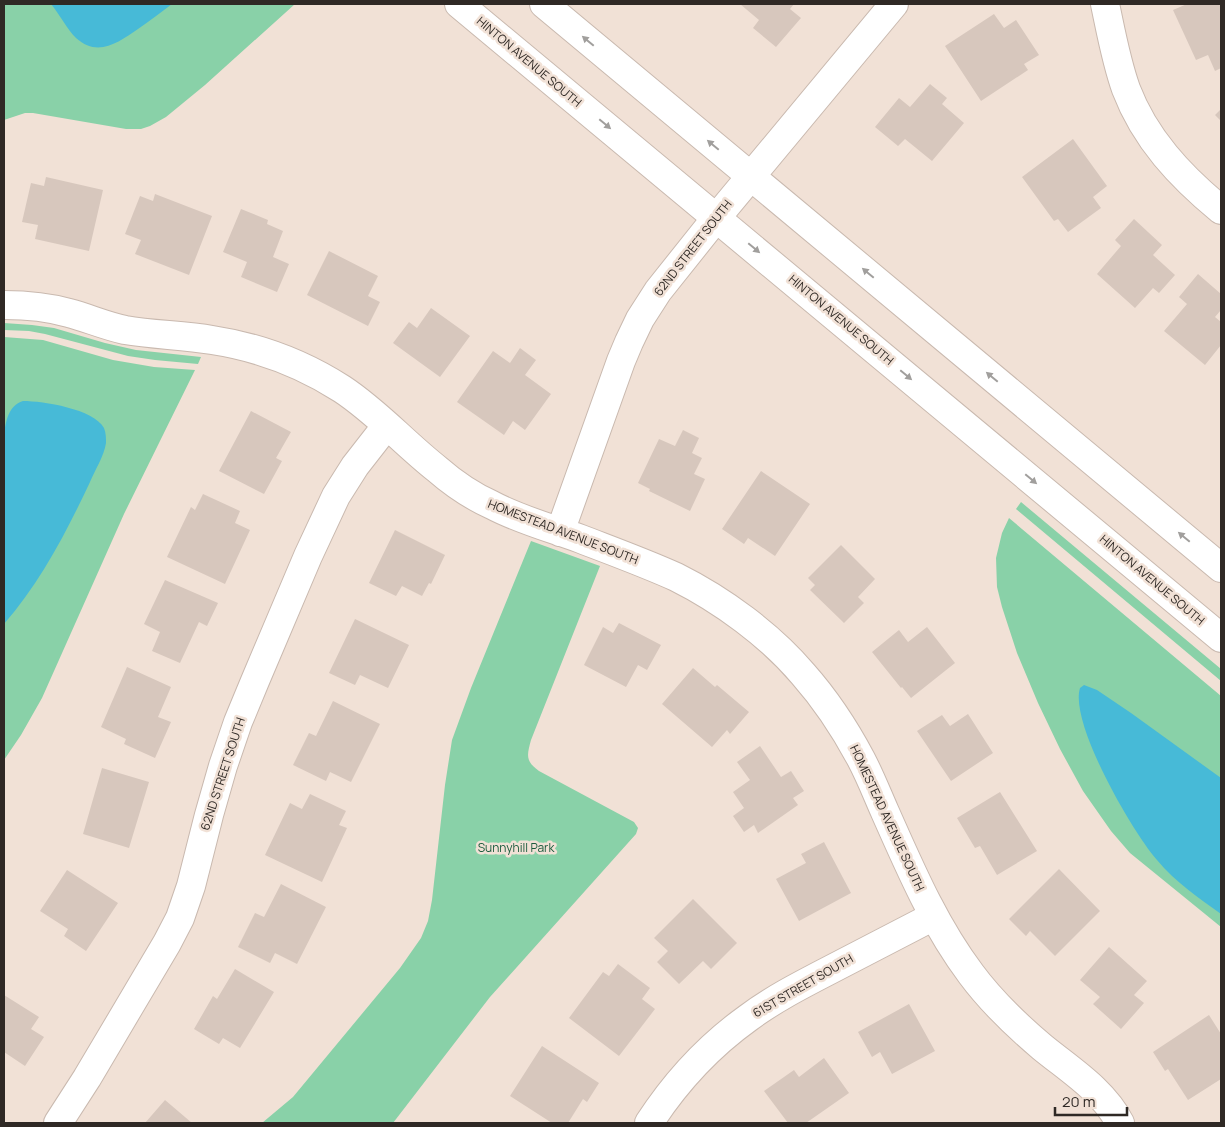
<svg xmlns="http://www.w3.org/2000/svg" width="1225" height="1127" font-family="Manrope,sans-serif">
<style>
.green{fill:#89d1a8}
.water{fill:#47bad7}
.building{fill:#d7c7bd}
.lines{fill:none;stroke-linecap:round;stroke-linejoin:round}
.minor-casing{stroke:#c9b9af;stroke-width:30}
.major-casing{stroke:#c9b9af;stroke-width:30}
.minor{stroke:#fff;stroke-width:28}
.major{stroke:#fff;stroke-width:28}
.oneway{fill:#a19f9d}
.labels{text-anchor:middle;stroke-width:5;stroke-linejoin:round;paint-order:stroke}
.street-label{font-size:12px;fill:#2f2925;stroke:#f1e1d6}
.park-label{font-size:12px;fill:#1a5b3c;stroke:#f1e1d6}
</style>
<rect width="100%" height="100%" fill="#f1e1d6"/>
<path class="green" d="M4 4H295L205 85 166 117 150 126 141 129H126L33 113H25L4 120Z
M4 323 32 325 54 328 105 343 136 350 201 357 198 364 155 360 128 356 45 334 29 331 4 330Z
M4 337 43 340 113 360 154 367 195 370 124 514 42 698 21 735 4 760Z
M1021 502 1221 669V681L1016 509Z
M1009 518 1221 696V927L1130 853 1111 831 1083 791 1060 749 1038 703 1017 653 1002 607 997 587 996 558 1002 533Z
M531 541 600 566 531 740C527 755 525 761 539 771L634 822 638 828 636 834 490 997 393 1123H262L293 1097 400 968 421 938 428 921 432 900 445 785 452 740 471 688Z"/>
<path class="water" d="M51 4H172C161 12 150 21 138 29 119 42 98 58 76 38 67 29 60 15 51 4Z
M23 401C43 401 94 409 104 428 106 433 106 438 106 443 104 456 95 470 90 482 67 531 40 583 4 624V435C6 421 8 406 23 401Z
M1084 685 1097 690 1131 713 1221 778V914C1199 898 1175 882 1157 860 1133 833 1069 723 1080 688Z"/>
<path class="building" d="M740 4H794L790 9 801 18 776 47 753 28 759 20Z
M1187 4H1221V68L1215 71 1208 55 1196 60 1173 10Z
M994 14 1004 28 1016 20 1039 55 1024 64 1028 70 981 101 945 46Z
M930 84 947 98 942 104 964 123 932 161 905 139 898 146 875 127 899 98 910 107Z
M1221 109V121L1215 115Z
M1073 139 1107 186 1093 197 1101 208 1068 232 1058 219 1054 221 1022 177Z
M46 177 103 190 89 251 35 239 38 225 22 222 31 183 44 186Z
M155 194 212 216 189 275 135 254 141 240 125 234 140 196 153 201Z
M241 209 268 220 267 224 283 231 273 257 289 264 277 292 241 277 247 262 223 252Z
M1134 219 1162 245 1153 255 1175 275 1159 293 1153 288 1135 308 1097 274 1121 246 1115 240Z
M329 251 378 276 368 296 380 302 368 326 307 295Z
M1198 274 1221 294V310L1215 317 1221 322V345L1205 365 1164 331 1187 304 1179 297Z
M431 308 470 336 440 377 393 343 409 322 417 328Z
M520 348 536 360 525 375 551 394 525 430 513 421 504 435 457 402 493 351 510 363Z
M251 411 291 432 276 458 282 461 264 494 219 471Z
M683 430 699 438 692 453 702 458 694 474 705 479 690 511 649 491 650 489 638 483 659 439 675 446Z
M761 471 810 504 775 556 748 538 744 544 722 529Z
M203 494 240 511 235 523 250 530 225 584 167 557 191 507 195 510Z
M395 530 445 555 431 584 429 583 422 596 402 586 396 596 369 583Z
M841 545 875 579 858 597 864 603 844 623 810 590 815 585 808 578Z
M165 580 218 603 207 626 199 622 180 663 152 651 160 632 144 624Z
M355 619 409 645 388 688 360 675 355 685 329 673Z
M619 623 661 645 647 670 638 665 626 687 584 665 603 627 613 633Z
M927 627 955 663 911 698 902 687 901 688 872 652 899 630 908 642Z
M127 667 171 687 158 717 171 722 155 758 124 744 126 739 101 727Z
M693 668 715 687 717 685 749 712 730 734 727 730 712 747 662 704Z
M333 701 380 724 351 782 330 772 326 781 293 765 309 733 316 736Z
M968 714 993 753 951 781 917 731 942 715 950 726Z
M760 746 781 777 791 771 804 791 793 798 798 805 758 833 754 825 744 832 733 816 744 808 733 792 750 780 737 762Z
M102 768 149 782 129 848 83 834Z
M1000 792 1037 851 997 875 980 846 975 848 957 818Z
M310 794 346 811 339 825 347 828 322 882 265 855 290 803 302 809Z
M824 842 851 893 799 921 776 879 806 863 801 854Z
M1059 869 1100 911 1055 956 1030 931 1026 936 1009 919Z
M67 870 118 903 86 951 64 936 68 929 40 911Z
M281 884 326 907 297 964 275 953 270 963 238 947 255 913 264 917Z
M693 899 737 943 711 969 703 961 679 984 657 962 668 951 654 938Z
M1109 947 1147 981 1134 995 1144 1003 1121 1029 1093 1004 1100 997 1080 980Z
M618 964 650 988 642 999 655 1009 619 1056 569 1018 603 972 609 976Z
M235 969 274 992 240 1048 223 1038 219 1044 194 1029 213 996 217 999Z
M4 995 39 1017 31 1029 44 1037 25 1066 4 1052Z
M909 1004 935 1051 892 1074 880 1052 872 1057 858 1032Z
M1209 1015 1221 1034V1079L1188 1100 1168 1069 1165 1071 1153 1052Z
M542 1046 599 1083 587 1102 583 1099 568 1123H552L510 1096Z
M824 1058 849 1093 806 1123H788L764 1091 794 1070 799 1077Z
M165 1100 192 1123H145Z"/>
<g class="lines">
<g class="minor-casing">
<path id="minor" d="M1105 4C1111 32 1116 61 1126 89 1145 139 1180 176 1221 210
M4 305C26 305 48 307 69 313 88 318 106 326 125 330 154 335 183 335 212 340 258 347 303 364 342 389 377 412 404 443 437 469 453 483 472 496 492 505 520 520 551 528 581 539 612 551 645 563 676 577 722 600 770 635 803 674 826 700 845 729 861 759 870 776 877 794 885 812 910 868 934 925 971 974 991 1001 1016 1025 1042 1047 1070 1070 1103 1090 1120 1123
M560 532 621 361 629 342 640 319 658 291 717 217 894 4
M58 1123 87 1078 167 943 180 918 191 886 209 815 223 766 238 722 255 681 308 556 336 496 355 466 387 425
M649 1123C675 1083 709 1046 748 1018 772 1000 799 986 826 972 862 953 898 935 934 916"/>
</g>
<g class="major-casing">
<path id="major" d="M459 4 1221 638
M544 4 1221 568"/>
</g>
<use href="#minor" class="minor"/>
<use href="#major" class="major"/>
</g>
<defs><path id="oneway-solid" d="M-6-.8H1V-3.2L6.5 0L1 3.2V.8H-6Z" transform="scale(1.25)"/></defs>
<g class="oneway">
<use href="#oneway-solid" transform="translate(588 41) rotate(-140)"/>
<use href="#oneway-solid" transform="translate(605 124) rotate(40)"/>
<use href="#oneway-solid" transform="translate(713 145) rotate(-140)"/>
<use href="#oneway-solid" transform="translate(754 248) rotate(40)"/>
<use href="#oneway-solid" transform="translate(868 273) rotate(-140)"/>
<use href="#oneway-solid" transform="translate(906 375) rotate(40)"/>
<use href="#oneway-solid" transform="translate(992 377) rotate(-140)"/>
<use href="#oneway-solid" transform="translate(1031 479) rotate(40)"/>
<use href="#oneway-solid" transform="translate(1184 537) rotate(-140)"/>
</g>
<g class="labels">
<g class="street-label">
<text transform="translate(529 62) rotate(40)" y="4">HINTON AVENUE SOUTH</text>
<text transform="translate(693 248) rotate(-52)" y="4">62ND STREET SOUTH</text>
<text transform="translate(841 320) rotate(40)" y="4">HINTON AVENUE SOUTH</text>
<text transform="translate(563 532) rotate(21)" y="4">HOMESTEAD AVENUE SOUTH</text>
<text transform="translate(1152 580) rotate(40)" y="4">HINTON AVENUE SOUTH</text>
<text transform="translate(223 774) rotate(-72)" y="4">62ND STREET SOUTH</text>
<text transform="translate(887 818) rotate(65)" y="4">HOMESTEAD AVENUE SOUTH</text>
<text transform="translate(803 986) rotate(-30)" y="4">61ST STREET SOUTH</text>
</g>
<g class="park-label">
<text x="516" y="852">Sunnyhill Park</text>
</g>
</g>
<rect width="1225" height="1127" fill="none" stroke="#2f2925" stroke-width="10"/>
<path d="M1055 1107v8h72v-8" fill="none" stroke="#2f2925" stroke-width="2.5"/>
<text x="1062" y="1107" font-size="15" fill="#2f2925" stroke="#f1e1d6" stroke-width="4" paint-order="stroke">20 m</text>
</svg>
